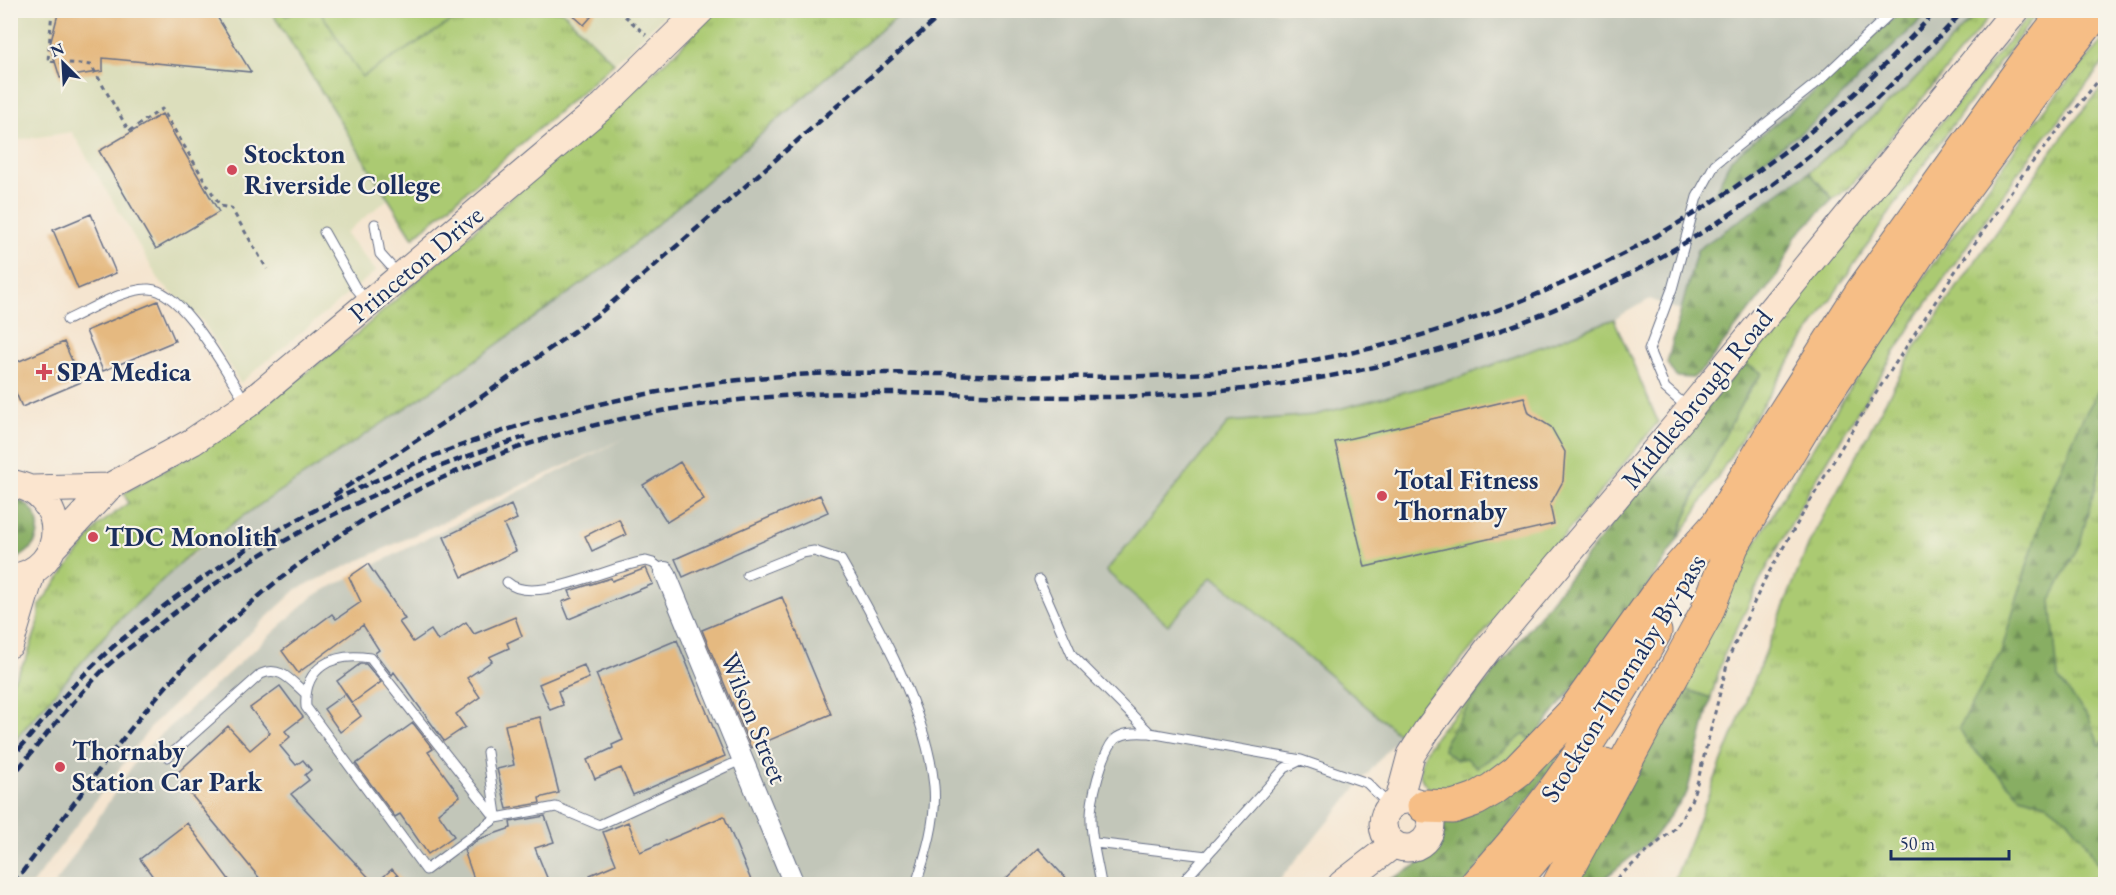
<svg xmlns="http://www.w3.org/2000/svg" width="2116" height="895" font-family="'EB Garamond',serif">
<style>
.built{fill:#dcdebc}
.industrial{fill:#c2c6b9}
.grass{fill:url(#grass-tufts);stroke:#637c68;stroke-width:1.5}
.forest{fill:url(#forest-firs);stroke:#526e61;stroke-width:1.5}
.garden{fill:#abca72;stroke:#637c68;stroke-width:1.5}
.building{fill:#e5b980}
.lines{fill:none;stroke-linecap:round;stroke-linejoin:round}
.lane-casing{stroke:#676f86;stroke-width:11}
.street-casing{stroke:#676f86;stroke-width:22}
.secondary-casing{stroke:#676f86;stroke-width:29}
.highway-casing{stroke:#676f86;stroke-width:35}
.path{stroke:#676f86;stroke-width:3;stroke-dasharray:4.5 4.5;stroke-linecap:butt}
.lane{stroke:#fff;stroke-width:9}
.street{stroke:#fff;stroke-width:20}
.secondary{stroke:#fbe5cf;stroke-width:27}
.highway{stroke:#f6be86;stroke-width:33}
.rail{stroke:#1b2f5e;stroke-width:4.5;stroke-dasharray:9 4.5;stroke-linecap:butt}
.poi-dot{fill:#d1495b;stroke:#f7f3e8;stroke-width:2}
.labels{text-anchor:middle;stroke-width:4.5;stroke-linejoin:round;paint-order:stroke}
.poi-label{font-size:27px;font-weight:bold;fill:#1b2f5e;stroke:#f7f3e8;text-anchor:start}
.street-label{font-size:27px;fill:#1b2f5e;stroke:#f7f3e8}
</style>
<defs>
<pattern id="grass-tufts" width="24" height="20" patternUnits="userSpaceOnUse" patternTransform="scale(1.5)"><rect width="24" height="20" fill="#abca72"/><path d="M3 7l-1-3M5 7V3M7 7l1-3M15 17l-1-3M17 17v-4M19 17l1-3" fill="none" stroke="#8aa461"/></pattern>
<pattern id="forest-firs" width="22" height="20" patternUnits="userSpaceOnUse" patternTransform="scale(1.5)"><rect width="22" height="20" fill="#88ae64"/><path d="M5 1l3.5 6h-7zM16 11l3.5 6h-7z" fill="#6e8e56"/></pattern>
</defs>
<rect width="100%" height="100%" fill="#f7f3e8"/>
<filter id="ink" filterUnits="userSpaceOnUse"><feTurbulence type="fractalNoise" baseFrequency=".0167" numOctaves="2"/><feDisplacementMap in="SourceGraphic" scale="12" xChannelSelector="R" yChannelSelector="G"/><feConvolveMatrix kernelMatrix="1 2 1 2 8 2 1 2 1" color-interpolation-filters="sRGB"/></filter>
<filter id="wash" filterUnits="userSpaceOnUse"><feTurbulence type="fractalNoise" baseFrequency=".008" numOctaves="4" result="noise"/><feDisplacementMap in="SourceGraphic" scale="24" xChannelSelector="R" yChannelSelector="G"/><feGaussianBlur stdDeviation="1.35" result="paint"/><feColorMatrix in="noise" values="0 0 0 0 0 0 0 0 0 0 0 0 0 0 0 0 0 1.4 0 .05"/><feComposite in="paint" operator="in"/></filter>
<g filter="url(#wash)">
<rect width="100%" height="100%" fill="#f5e5d0"/>
<path class="built" d="M11 11H669L590 86 413 238 388 199 345 233 376 271 240 383 203 322 161 283 72 132 11 141Z"/>
<path class="industrial" d="M903 11H1979L1908 86 1809 172 1697 250 1680 311 1650 299 1614 319 1458 378 1315 415 1229 422 1106 571 1168 625 1213 576 1400 735 1276 884H55L140 754 313 596 625 438 297 589 154 723 32 884H11V744L80 662 157 582 243 516 446 381 618 258Z"/>
<path class="grass" d="M271 11H282L286 16 294 11H320L362 76 468 11H562L614 63 413 238Z
M715 11H903L618 258 446 381 243 516 187 557 113 626 11 744V684L27 657 38 624 40 604 99 525 128 503 124 493 222 437 358 333 676 52Z
M1979 11H1994L1849 188 1833 199 1809 172 1908 86Z
M2033 11H2039C1950 125 1865 244 1787 366 1750 424 1714 484 1676 542 1699 484 1725 423 1762 373L1743 363Z
M2105 39V61L2025 163 1915 320 1814 482 1763 575 1723 657 1711 698 1677 686C1759 529 1853 377 1955 233 2003 166 2049 98 2105 39Z
M2105 84V884H1673L1810 541 1914 349 2064 134Z
M1488 681 1446 739 1444 750 1466 758 1502 752 1525 733 1531 742 1469 791 1435 793C1427 787 1420 781 1420 771 1418 744 1470 699 1488 681Z"/>
<path class="forest" d="M1901 11H1930L1811 125 1713 197 1731 159 1812 94Z
M1809 172 1833 199 1796 236 1778 275 1703 369 1693 378 1676 377 1667 363 1697 250Z
M1743 363 1762 373 1747 393 1695 493 1676 542 1628 617 1531 742 1525 733 1502 752 1477 767 1466 758 1456 760 1444 750 1446 739 1470 703 1634 496Z
M2105 381V442L2099 472 2080 543 2051 600 2058 678 2089 718 2099 745 2105 739V870L2096 861 2082 837 2068 820 2047 804 2020 796 1970 746 1959 728 2001 652 2046 503 2082 419Z
M11 497C48 506 47 551 11 560Z
M1613 685 1466 884H1380C1412 870 1444 855 1445 816Z
M1677 686 1711 698 1687 793 1651 841 1605 878 1601 884H1565Z"/>
<path class="garden" d="M320 11H468L362 77Z
M1614 319 1658 422 1400 735 1213 576 1168 625 1106 571 1229 422 1315 415 1458 378Z"/>
<g id="blocks">
<path class="building" d="M59 10H213L251 72 103 58V71L60 78 50 45Z
M567 10H597L584 25Z
M162 114 219 212 156 249 99 151Z
M91 214 116 273 78 289 53 230Z
M158 301 175 341 103 371 86 331Z
M64 342 81 382 22 407 10 379V365Z
M1524 397 1529 413 1551 427 1565 452 1563 481 1550 505 1554 524 1365 567 1335 442Z
M680 462 704 499 667 522 643 485Z
M820 495 828 512 683 577 675 559Z
M511 505 517 519 504 525 516 551 462 577 444 537Z
M619 519 626 535 592 551 585 536Z
M368 564 405 619 399 622 413 642 431 630 438 641 466 622 474 634 515 617 522 636 507 643 509 648 489 657 492 661 467 678 480 697 456 714 465 727 444 741 394 672 392 675 375 653 379 650 363 625 298 673 282 651 332 614 336 619 361 602 349 577Z
M646 568 653 584 569 619 562 602 572 598 569 591 611 578 612 581Z
M782 597 831 714 751 748 702 630Z
M677 640 725 756 633 795 621 768 595 779 587 760 613 748 612 745 623 740 596 674Z
M360 664H366L381 682 352 703 337 681Z
M584 665 589 678 558 691 563 705 550 710 539 684Z
M280 686 303 717 285 731 290 737 280 746 296 765 303 760 311 770 305 775 309 780 291 794 375 884 392 869 406 885H265L175 775 228 726 250 750 270 733 250 708Z
M345 694 361 716 340 732 324 709Z
M540 717 559 793 539 798 540 803 507 809 497 769 514 765 505 725Z
M413 723 433 749 428 752 460 796 438 813 454 836 428 854 400 814 395 817 356 764Z
M545 816 554 842 535 848 550 885H476L464 850 479 839 511 828 510 822Z
M724 816 753 885H594L590 875 616 864 603 832 628 822 640 852Z
M187 823 233 885H159L140 859Z
M1038 848 1072 885H999Z"/>
</g>
</g>
<g filter="url(#ink)">
<use href="#blocks" fill-opacity="0" stroke="#676f86" stroke-width="1.5"/>
<g class="lines">
<g class="lane-casing">
<path id="lane" d="M375 224 380 254 398 274
M324 232 355 287 368 302
M67 320C89 310 125 288 149 289 184 290 227 375 246 402
M1687 407 1665 388 1649 350 1672 289 1697 197 1715 164 1819 81 1894 10
M747 575 802 553 814 551 841 560C878 625 927 711 934 786 937 819 926 854 916 884
M1039 580 1072 655 1150 733
M507 582C533 607 612 565 646 561L653 563 665 572
M487 752 496 815
M168 757 261 674C280 665 291 681 305 693
M496 818 370 658C333 652 303 667 306 707L426 870 496 818 556 807 599 825 741 760
M1095 843 1207 856
M1101 884C1098 864 1091 841 1091 820 1090 802 1102 754 1114 740 1124 731 1138 733 1150 733L1301 760 1367 783 1390 806
M1181 884 1285 768 1301 760"/>
</g>
<g class="street-casing">
<path id="street" d="M665 572 794 884"/>
</g>
<g class="secondary-casing">
<path id="secondary" d="M10 483C70 492 70 571 10 578
M32 489 109 487
M52 548 109 487 192 442 248 404 369 303 604 105 701 10
M10 644 32 571
M1383 824a24 24 0 1 1 48 0a24 24 0 1 1-48 0Z
M1399 800 1411 755 1427 730 1488 649 1690 409 2016 10
M1342 884 1394 844"/>
</g>
<g class="highway-casing">
<path id="highway" d="M1424 806 1453 807 1476 799 1493 789 1517 771 1573 713 1664 585 1718 524 1780 420 1863 290 2026 63 2067 10
M1477 884C1549 808 1603 722 1655 632
M1512 884 1556 831 1605 765
M1559 884 1706 614 1732 546 1806 423 1938 224 2054 65 2098 10"/>
</g>
<path class="path" d="M52 10 48 61 91 65 129 131 162 109 220 206 231 208 267 269
M618 10 646 35
M1610 884 1675 828 1690 804 1698 780 1729 657 1765 579 1847 438 1952 276 2023 174 2106 71"/>
<use href="#lane" class="lane"/>
<use href="#street" class="street"/>
<use href="#secondary" class="secondary"/>
<use href="#highway" class="highway"/>
<path class="rail" d="M334 495 473 403 600 313 947 10
M10 760C45 719 78 676 120 641 311 480 564 386 813 374 856 371 899 374 942 374 1054 377 1165 381 1276 366 1478 338 1664 251 1821 123 1863 89 1900 49 1937 10
M10 779C41 741 71 703 105 668 119 655 136 643 151 631 256 546 400 474 529 436
M13 884C59 825 102 763 150 705 210 634 283 570 362 521 497 437 657 402 814 394 911 390 1009 398 1107 397 1456 393 1729 268 1964 10"/>
</g>
</g>
<g class="poi-dot">
<circle cx="232" cy="170" r="6"/>
<path d="M41 363h6v6h6v6h-6v6h-6v-6h-6v-6h6z"/>
<circle cx="1382" cy="496" r="6"/>
<circle cx="93" cy="537" r="6"/>
<circle cx="60" cy="767" r="6"/>
</g>
<g class="labels">
<g class="poi-label">
<text x="244" y="163">Stockton<tspan x="244" dy="31">Riverside College</tspan></text>
<text x="57" y="381">SPA Medica</text>
<text x="1394" y="489">Total Fitness<tspan x="1394" dy="31">Thornaby</tspan></text>
<text x="105" y="546">TDC Monolith</text>
<text x="72" y="760">Thornaby<tspan x="72" dy="31">Station Car Park</tspan></text>
</g>
<g class="street-label">
<text transform="translate(416 264) rotate(-40)" y="9">Princeton Drive</text>
<text transform="translate(1697 399) rotate(-51)" y="9">Middlesbrough Road</text>
<text transform="translate(1623 678) rotate(-58)" y="9">Stockton-Thornaby By-pass</text>
<text transform="translate(754 718) rotate(68)" y="9">Wilson Street</text>
</g>
</g>
<rect width="2116" height="895" fill="none" stroke="#f7f3e8" stroke-width="36"/>
<g transform="translate(63 63) rotate(336)" stroke="#f7f3e8" stroke-width="4.5" paint-order="stroke">
<path d="M0-4.5L10 22L0 15L-10 22Z" fill="#1b2f5e"/>
<text y="-9" font-size="16" font-weight="bold" text-anchor="middle" fill="#1b2f5e">N</text>
</g>
<path d="M1891 850v9h118v-9" fill="none" stroke="#1b2f5e" stroke-width="3"/>
<text x="1900" y="850" font-size="18" fill="#1b2f5e" stroke="#f7f3e8" stroke-width="4.5" paint-order="stroke">50 m</text>
</svg>
